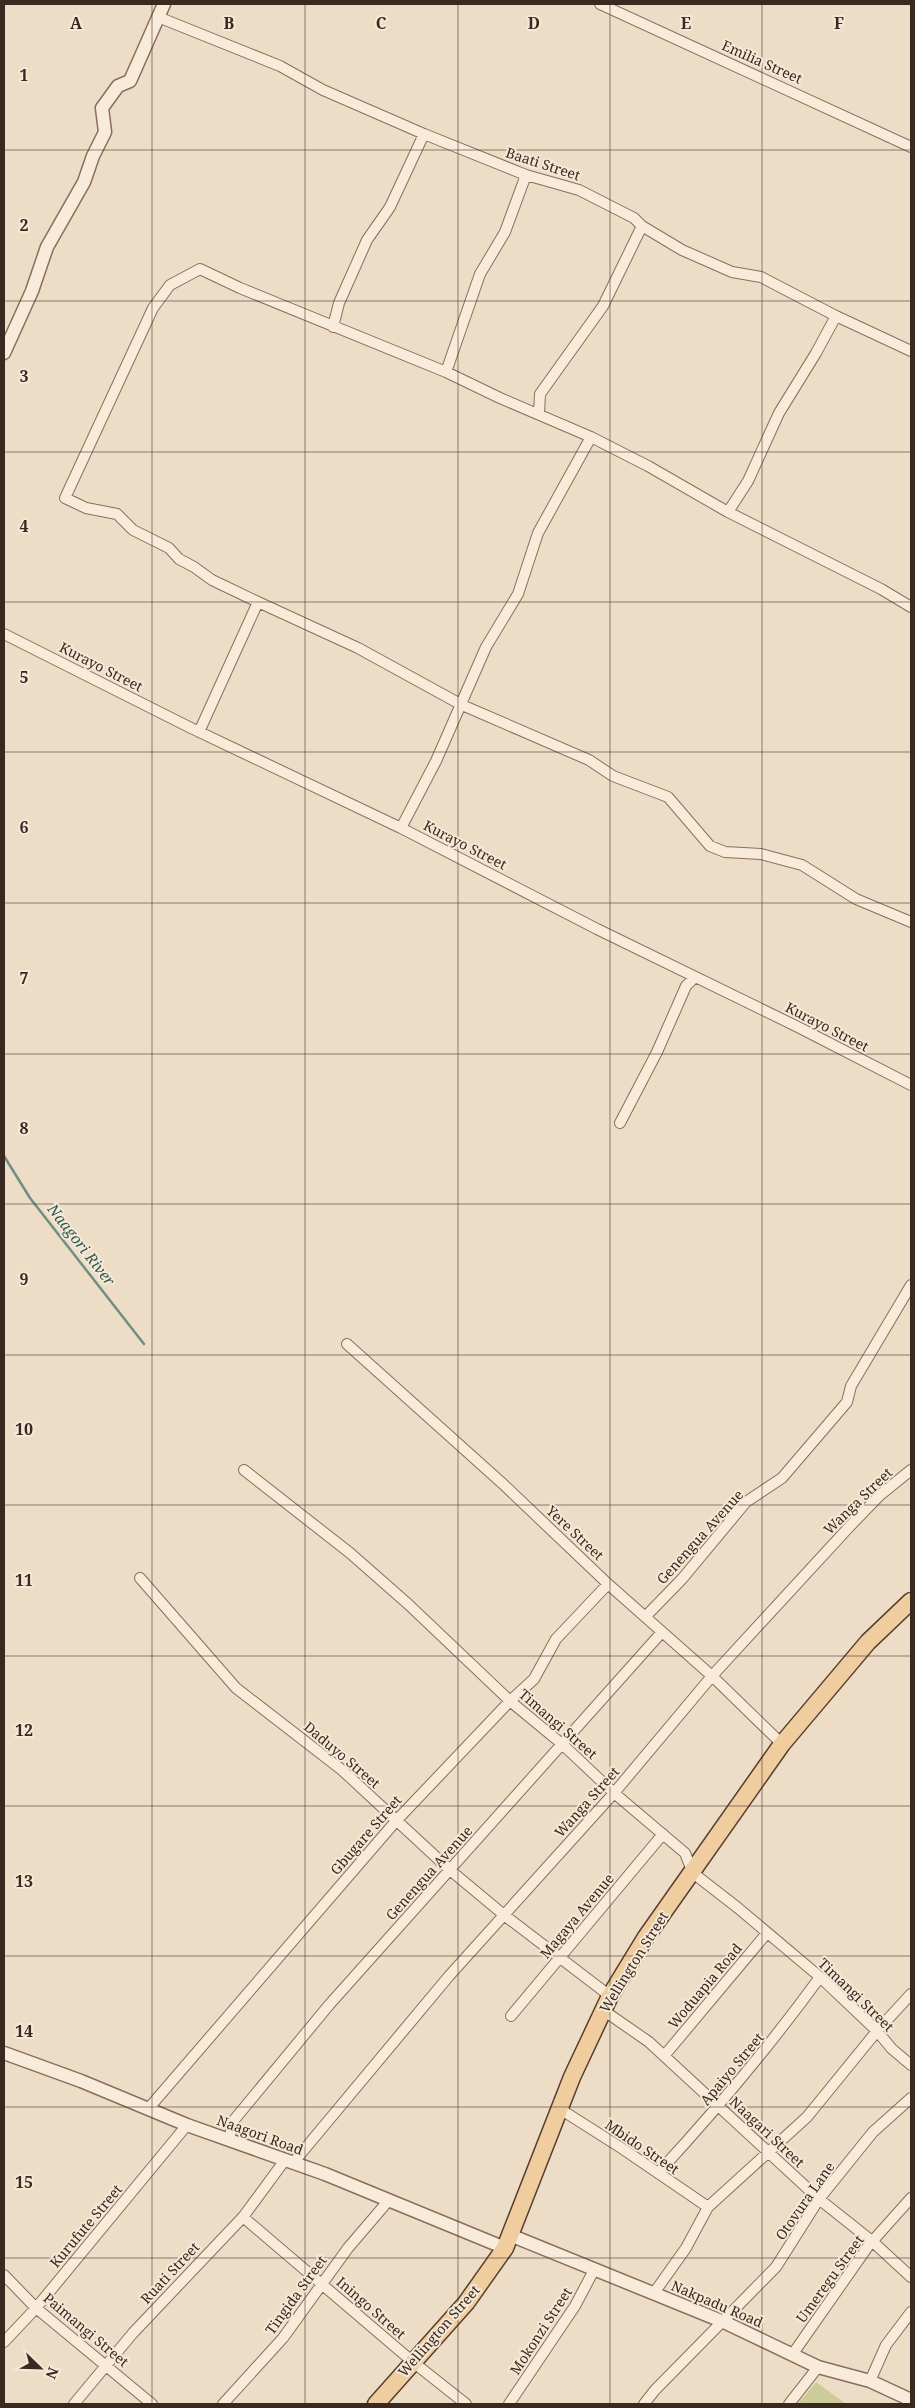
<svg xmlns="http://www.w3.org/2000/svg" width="915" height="2408" font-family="'Noto Serif',serif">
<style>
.green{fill:#cccb9a}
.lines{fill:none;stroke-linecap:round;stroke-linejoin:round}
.stream{stroke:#6e9083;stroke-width:2.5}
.minor-casing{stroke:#896e5c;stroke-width:12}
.tertiary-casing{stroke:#896e5c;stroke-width:15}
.primary-casing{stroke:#573d30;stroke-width:19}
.minor{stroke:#f8ebd9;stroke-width:10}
.tertiary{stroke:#f8ebd9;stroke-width:12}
.primary{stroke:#efcd9f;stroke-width:16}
.grid{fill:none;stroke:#392920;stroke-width:1;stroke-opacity:0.55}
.labels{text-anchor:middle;stroke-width:4;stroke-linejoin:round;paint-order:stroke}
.street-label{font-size:14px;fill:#392920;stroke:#f5e8d6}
.water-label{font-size:15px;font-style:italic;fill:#2f5951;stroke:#f5e8d6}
.grid-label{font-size:16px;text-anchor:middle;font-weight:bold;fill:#392920;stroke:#f5e8d6;stroke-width:4;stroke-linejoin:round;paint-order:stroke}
</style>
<rect width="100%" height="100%" fill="#eeddc6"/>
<path class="green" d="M816 2382 846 2404H798Z"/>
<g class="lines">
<path class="stream" d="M4 1156 30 1198 144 1344"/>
<g class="minor-casing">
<path id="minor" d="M600 4 911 147
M158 17 280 66 323 90 424 134 526 175 579 190 634 218 642 226 682 250 732 272 761 277 836 316 911 351
M333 327 339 303 367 240 390 207 424 134
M446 372 480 274 505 232 526 175
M539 413 540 394 603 306 642 226
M728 512 748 481 779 413 816 353 836 316
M258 602 212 580 194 567 179 559 169 548 133 530 117 514 86 508 65 498 153 308 170 285 200 269 240 288 446 372 500 398 591 437 648 466 728 512 881 589 911 607
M4 634 189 727 401 828 597 929 798 1027 911 1085
M199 732 258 602 358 648 462 705 589 760 613 776 668 797 710 846 725 852 761 854 802 865 856 899 911 922
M401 828 436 761 486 647 518 594 538 533 591 437
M620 1123 657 1052 686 986 695 977
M347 1344 503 1484 608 1584 712 1676 782 1744
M244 1470 350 1553 408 1604 510 1701 562 1744 614 1793 685 1853 693 1873 738 1908 820 1977 877 2031 892 2049 911 2065
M140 1578 236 1688 342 1770 450 1870 504 1915 610 1996
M646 1616 682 1579 746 1502 782 1478 847 1402 851 1386 911 1285
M603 2010 649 2042 819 2199 873 2242 911 2277
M511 2016 663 1834
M664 2056 767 1933
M148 2109 396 1821 510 1701 534 1679 556 1639 608 1584
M560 2109 623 2149 708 2207
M229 2139 234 2120 329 2005 662 1632
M293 2163 449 1976 614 1793 712 1676 850 1526 880 1495 911 1470
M658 2173C717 2109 769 2047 820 1977
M243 2217 413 2362 466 2404
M4 2275 36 2308 152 2404
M654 2293 686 2248 708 2207 807 2117 877 2031 911 1994
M4 2342 36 2308 187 2125
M792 2355 869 2245 911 2198
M870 2381 886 2345 911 2312
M74 2404 133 2333 243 2217 285 2160
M223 2404 283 2338 348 2248 389 2200
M509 2404 575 2306 594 2270
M644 2404 655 2390 776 2267 819 2199 873 2132 911 2098
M789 2404 818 2367"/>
</g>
<g class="tertiary-casing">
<path id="tertiary" d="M4 353 32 291 47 247 84 182 93 156 105 132 102 108 118 86 130 81 164 4
M4 2053 81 2081 187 2125 325 2174 505 2248
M510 2235 724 2322 818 2367 870 2381 911 2400"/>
</g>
<g class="primary-casing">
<path id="primary" d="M376 2404 466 2303 505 2248 572 2077 610 1996 646 1937 782 1744 868 1642 911 1601"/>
</g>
<use href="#minor" class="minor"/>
<use href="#tertiary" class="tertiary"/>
<use href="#primary" class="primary"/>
</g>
<path class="grid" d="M152 4V2404M305 4V2404M458 4V2404M610 4V2404M762 4V2404M4 150H911M4 301H911M4 452H911M4 602H911M4 752H911M4 903H911M4 1054H911M4 1204H911M4 1355H911M4 1505H911M4 1656H911M4 1806H911M4 1956H911M4 2107H911M4 2258H911"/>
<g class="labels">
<g class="street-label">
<text transform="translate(762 62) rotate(24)" y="5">Emilia Street</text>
<text transform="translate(543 164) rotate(18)" y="5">Baati Street</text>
<text transform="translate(101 667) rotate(27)" y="5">Kurayo Street</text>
<text transform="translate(465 845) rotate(27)" y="5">Kurayo Street</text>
<text transform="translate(827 1027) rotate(27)" y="5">Kurayo Street</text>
<text transform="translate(858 1501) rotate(-44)" y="5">Wanga Street</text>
<text transform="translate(575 1533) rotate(43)" y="5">Yere Street</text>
<text transform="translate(700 1537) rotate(-48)" y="5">Genengua Avenue</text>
<text transform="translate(558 1724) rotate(41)" y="5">Timangi Street</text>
<text transform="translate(342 1755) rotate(40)" y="5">Daduyo Street</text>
<text transform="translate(587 1802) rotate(-48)" y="5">Wanga Street</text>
<text transform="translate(366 1835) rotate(-49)" y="5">Gbugare Street</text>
<text transform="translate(429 1873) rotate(-48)" y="5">Genengua Avenue</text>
<text transform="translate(577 1916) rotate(-50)" y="5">Magaya Avenue</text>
<text transform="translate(634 1962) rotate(-58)" y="5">Wellington Street</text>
<text transform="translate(705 1986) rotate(-50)" y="5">Woduapia Road</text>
<text transform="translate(856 1995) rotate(44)" y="5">Timangi Street</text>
<text transform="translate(732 2069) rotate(-50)" y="5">Apaiyo Street</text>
<text transform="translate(767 2132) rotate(43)" y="5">Naagari Street</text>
<text transform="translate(260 2135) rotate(20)" y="5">Naagori Road</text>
<text transform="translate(642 2147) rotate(34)" y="5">Mbido Street</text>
<text transform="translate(805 2201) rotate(-55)" y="5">Otovura Lane</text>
<text transform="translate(86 2226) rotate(-50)" y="5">Kurufute Street</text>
<text transform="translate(170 2273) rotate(-47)" y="5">Ruati Street</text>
<text transform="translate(830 2279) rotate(-54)" y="5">Umeregu Street</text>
<text transform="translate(296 2295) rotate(-54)" y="5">Tingida Street</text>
<text transform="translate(717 2304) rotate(23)" y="5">Nakpadu Road</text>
<text transform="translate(371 2308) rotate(41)" y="5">Iningo Street</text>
<text transform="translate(86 2330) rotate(40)" y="5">Paimangi Street</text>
<text transform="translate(439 2331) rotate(-49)" y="5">Wellington Street</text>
<text transform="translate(541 2331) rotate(-57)" y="5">Mokonzi Street</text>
</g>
<g class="water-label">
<text transform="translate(81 1245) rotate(52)" y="5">Naagori River</text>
</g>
</g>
<g class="grid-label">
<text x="76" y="29">A</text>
<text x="229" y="29">B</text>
<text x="381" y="29">C</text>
<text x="534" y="29">D</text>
<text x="686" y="29">E</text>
<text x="839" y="29">F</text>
<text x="24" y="81">1</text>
<text x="24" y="231">2</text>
<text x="24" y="382">3</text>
<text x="24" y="532">4</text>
<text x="24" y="683">5</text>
<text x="24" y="833">6</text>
<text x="24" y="984">7</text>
<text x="24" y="1134">8</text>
<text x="24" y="1285">9</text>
<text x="24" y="1435">10</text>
<text x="24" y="1586">11</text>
<text x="24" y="1736">12</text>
<text x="24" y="1887">13</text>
<text x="24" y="2037">14</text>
<text x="24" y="2188">15</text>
</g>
<rect width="915" height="2408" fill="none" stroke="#392920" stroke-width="10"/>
<g transform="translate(40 2368) rotate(113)" stroke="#f5e8d6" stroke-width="4" paint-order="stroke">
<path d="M0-4L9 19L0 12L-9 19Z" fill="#392920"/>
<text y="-8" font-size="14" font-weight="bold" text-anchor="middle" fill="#392920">N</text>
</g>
</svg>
